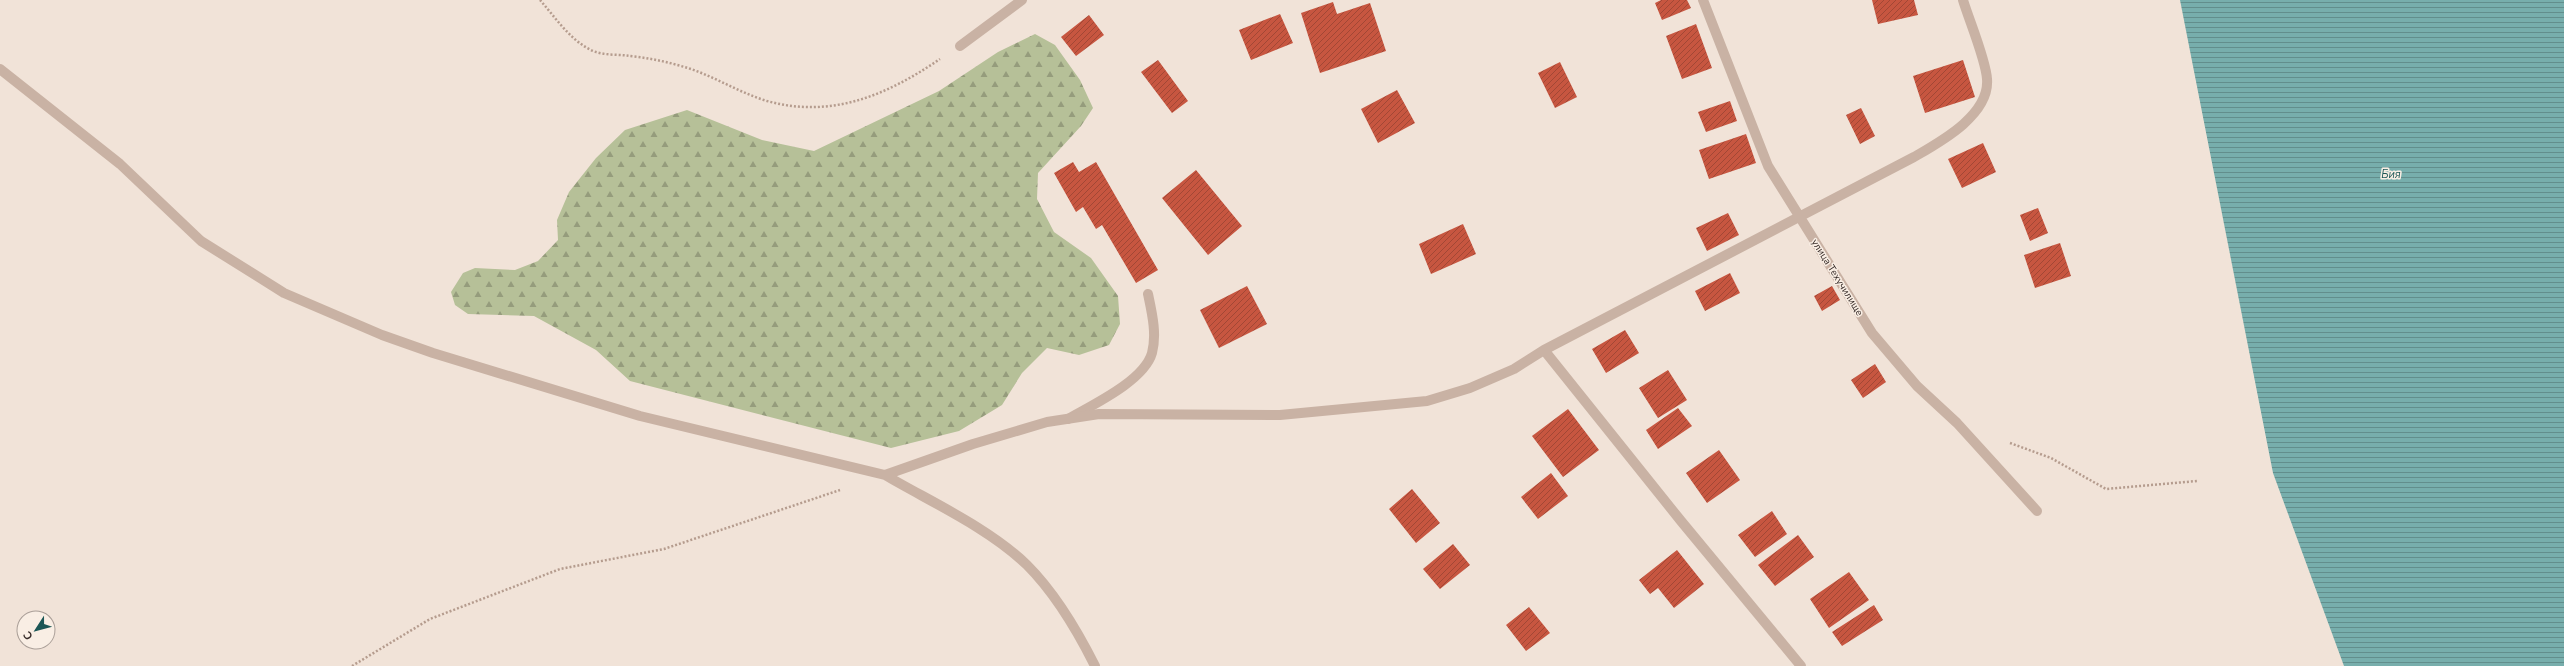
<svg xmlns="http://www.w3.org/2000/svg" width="2564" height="666" font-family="'Nunito Sans',sans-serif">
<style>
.forest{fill:url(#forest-firs)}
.water{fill:url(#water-rules)}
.building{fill:url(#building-hatch)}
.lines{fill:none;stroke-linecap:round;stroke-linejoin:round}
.path{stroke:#b59c8e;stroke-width:2.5;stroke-dasharray:2 2;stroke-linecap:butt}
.lane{stroke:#c9b2a4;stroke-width:10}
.street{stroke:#c9b2a4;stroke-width:10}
.labels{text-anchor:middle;stroke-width:3;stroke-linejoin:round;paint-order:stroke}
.street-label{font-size:10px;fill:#342926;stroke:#f9eee4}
.water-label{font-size:11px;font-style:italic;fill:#1b5655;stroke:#f9eee4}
</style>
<defs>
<pattern id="forest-firs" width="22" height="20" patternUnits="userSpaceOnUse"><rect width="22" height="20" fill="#b6c098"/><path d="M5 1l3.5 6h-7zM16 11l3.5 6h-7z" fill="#959c7c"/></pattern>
<pattern id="water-rules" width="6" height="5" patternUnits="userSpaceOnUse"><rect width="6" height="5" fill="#77aeac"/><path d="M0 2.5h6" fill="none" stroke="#628e8c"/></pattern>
<pattern id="building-hatch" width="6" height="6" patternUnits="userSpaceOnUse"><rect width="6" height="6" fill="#c75640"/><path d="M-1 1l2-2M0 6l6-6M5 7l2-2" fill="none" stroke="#a24735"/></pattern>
</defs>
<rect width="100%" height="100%" fill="#f1e3d8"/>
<path class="forest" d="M1035 34 1055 45 1080 80 1093 108 1081 126 1038 173 1037 199 1054 232 1091 258 1118 296 1120 324 1109 345 1079 355 1047 348 1022 373 1002 405 959 431 891 448 630 381 596 350 534 316 468 314 455 305 451 292 463 273 475 268 515 270 538 261 558 240 557 220 569 192 596 158 625 130 687 110 762 140 814 151 939 91 998 52Z"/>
<path class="water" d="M2180 0H2564V666H2344L2273 473Z"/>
<path class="building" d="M1661 0H1687L1691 8 1662 20 1655 3Z
M1872 0H1914L1918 15 1878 24Z
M1333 2 1337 14 1370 3 1386 51 1320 73 1301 13Z
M1280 14 1293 43 1251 60 1239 30Z
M1089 15 1104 35 1076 56 1061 37Z
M1696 24 1712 68 1682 79 1666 36Z
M1158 60 1188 101 1172 113 1141 72Z
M1963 60 1975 97 1925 113 1913 76Z
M1560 62 1577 97 1555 108 1538 73Z
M1397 90 1415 123 1378 143 1361 109Z
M1730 101 1737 121 1706 132 1698 112Z
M1861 108 1875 136 1860 144 1846 115Z
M1746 134 1756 163 1709 179 1699 150Z
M1983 143 1996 172 1962 188 1948 159Z
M1073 162 1079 172 1096 162 1158 270 1136 283 1102 225 1096 229 1083 207 1076 212 1054 173Z
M1196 170 1242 226 1208 255 1162 198Z
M2038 208 2048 233 2030 241 2020 215Z
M1728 213 1739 235 1707 251 1696 228Z
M1463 224 1476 254 1431 274 1419 244Z
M2060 243 2071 276 2035 288 2024 255Z
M1730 273 1740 293 1705 311 1695 291Z
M1247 286 1267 324 1219 348 1200 310Z
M1832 286 1840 300 1822 311 1814 296Z
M1625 330 1639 353 1606 373 1592 349Z
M1875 364 1886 382 1863 398 1851 380Z
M1668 370 1687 400 1658 418 1639 388Z
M1678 408 1692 426 1658 449 1646 430Z
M1568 409 1599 450 1563 477 1532 436Z
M1719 450 1740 480 1707 503 1686 473Z
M1551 473 1568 496 1538 519 1521 497Z
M1412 489 1440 523 1416 543 1389 509Z
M1772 511 1787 534 1755 557 1738 535Z
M1798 535 1814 557 1775 586 1758 565Z
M1453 544 1470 565 1440 589 1423 569Z
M1677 550 1704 584 1674 608 1658 588 1650 594 1639 580Z
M1849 572 1869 600 1829 628 1810 599Z
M1874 605 1883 620 1842 646 1832 632Z
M1529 607 1550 633 1526 651 1506 625Z"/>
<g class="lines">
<path class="path" d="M540 0C555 17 570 40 591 50 603 56 618 54 630 56 648 58 664 61 681 66 711 74 737 92 767 101 832 119 887 95 940 59
M2010 443 2051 458 2106 489 2197 481
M352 666 430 619 560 569 664 549 840 490"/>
<path class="lane" d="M960 46 1022 0
M1068 419C1092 405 1144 381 1152 353 1157 334 1152 313 1148 294"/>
<path class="street" d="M1703 0 1768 166 1872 333 1917 386 1957 423 2037 511
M0 69 120 164 201 241 284 293 382 335 433 353 640 416 885 475 973 444 1047 422 1099 414 1280 415 1427 401 1470 388 1514 369 1544 350 1914 157C1940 142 1990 115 1987 79 1986 60 1969 20 1963 0
M1544 350 1681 521 1801 666
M885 475C931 502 989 528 1027 565 1056 594 1077 630 1095 666"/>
</g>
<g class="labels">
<g class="street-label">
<text transform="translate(1838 277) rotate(58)" y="4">улица Техучилище</text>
</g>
<g class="water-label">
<text x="2391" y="178">Бия</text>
</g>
</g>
<g transform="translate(36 630) rotate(234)"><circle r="19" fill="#f9eee4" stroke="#aa9f98"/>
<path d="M0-3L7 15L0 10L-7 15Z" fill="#1b5655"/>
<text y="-6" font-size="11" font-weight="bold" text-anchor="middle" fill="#342926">С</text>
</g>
</svg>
